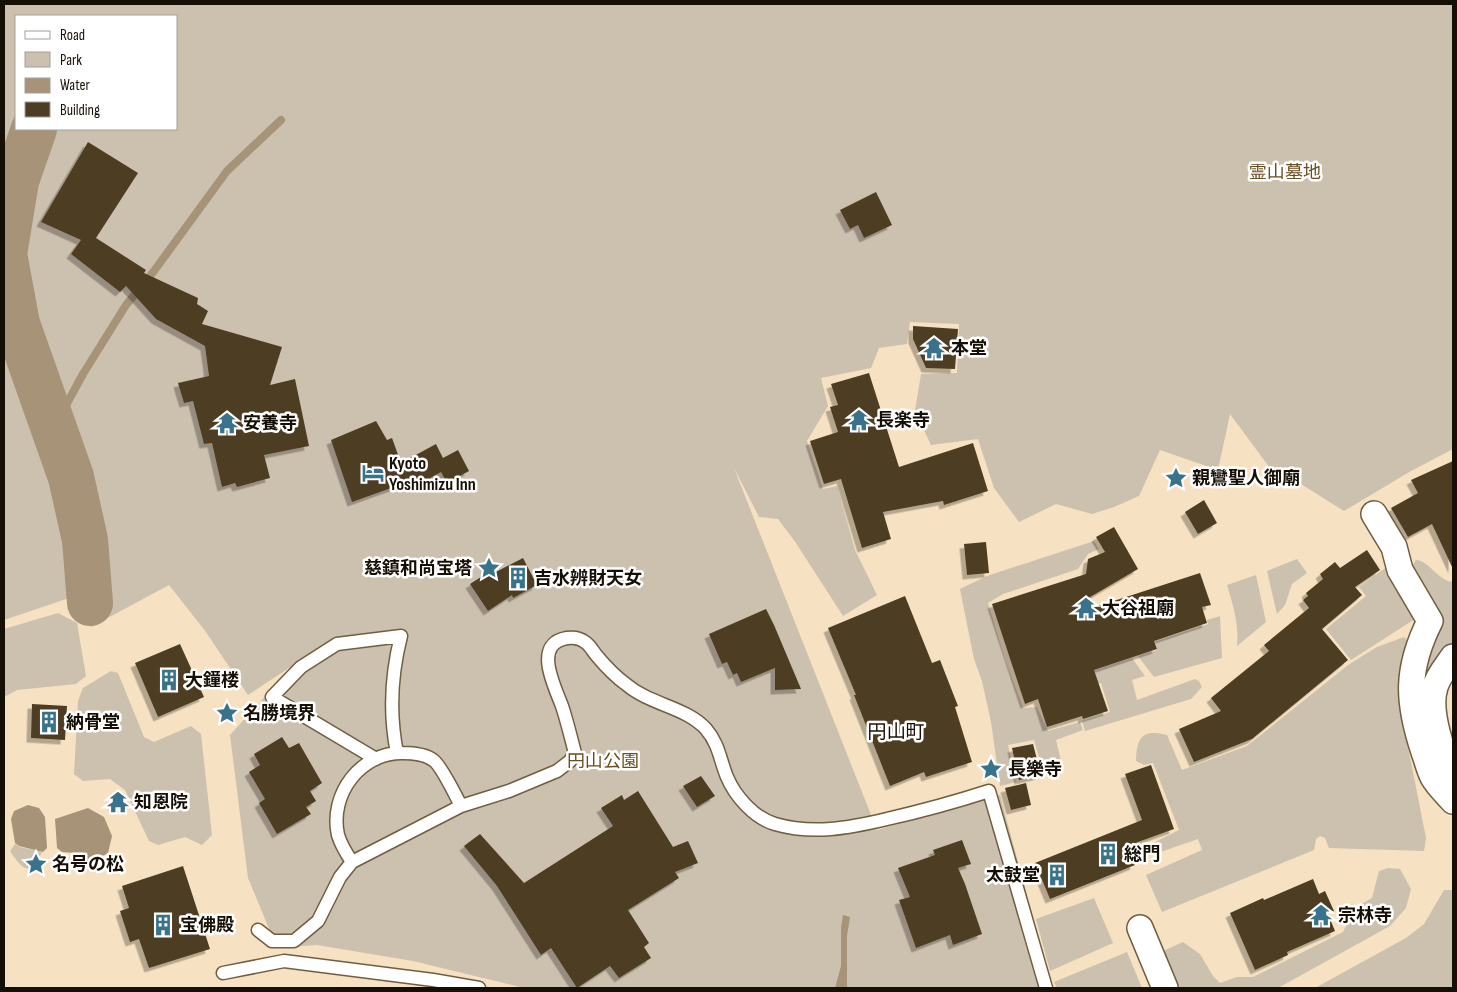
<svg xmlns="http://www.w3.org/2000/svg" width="1457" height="992" font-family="'Sofia Sans Condensed','Noto Sans JP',sans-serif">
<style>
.green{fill:#ccc0ae;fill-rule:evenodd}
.water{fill:#a69378}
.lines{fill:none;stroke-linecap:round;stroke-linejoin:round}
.stream{stroke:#a69378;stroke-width:8}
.river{stroke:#a69378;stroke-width:46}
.building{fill:#4e3d22;filter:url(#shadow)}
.lane-casing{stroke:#705e42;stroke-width:15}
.street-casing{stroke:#705e42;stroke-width:28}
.lane{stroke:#fff;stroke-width:12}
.street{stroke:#fff;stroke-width:25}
.labels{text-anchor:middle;stroke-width:5;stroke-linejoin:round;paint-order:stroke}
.park-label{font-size:18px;fill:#6b4e1f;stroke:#fff}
.poi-label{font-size:18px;font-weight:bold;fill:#160f05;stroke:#fff;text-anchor:start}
.neighbourhood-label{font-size:19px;fill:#160f05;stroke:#fff}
</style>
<defs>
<filter id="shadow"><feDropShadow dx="-4.5" dy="4.5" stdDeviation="0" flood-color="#0004"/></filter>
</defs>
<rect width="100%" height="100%" fill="#f6e1c2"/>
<path class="green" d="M4 4H1453V449L1411 471 1344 511 1293 479 1281 483 1230 414 1218 470 1160 450 1139 496 1114 507 1092 514 1056 504 1019 522 994 488 978 439 931 445 915 411 921 374 957 373 959 324 910 322 907 344 879 348 871 368 821 378 828 406 807 441 823 489 837 486 855 550 877 595 843 616 796 543 778 519 759 517 734 468 877 830 1000 795 1052 988H524L413 961 317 945 277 948 248 878 230 735 269 692 304 658 248 695 206 632 169 585 91 627 72 597 4 620ZM16 16H176V129H16Z
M1094 541 1099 549 1088 554 1078 569 1003 594 988 603 1005 659 1023 708 1037 707 1048 731 1080 722 1083 730 1056 740 1063 769 1054 778 1046 775 1043 771 1034 740 1008 745 1016 782 1000 786 991 722 982 681 974 659 960 589 987 576Z
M1297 559 1307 573 1292 584 1285 605 1277 614 1267 571Z
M1416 560C1429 561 1436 578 1451 582L1453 579V649L1419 697 1433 611 1432 597 1415 572 1413 564Z
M1388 566 1418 617 1351 660 1326 629 1366 596 1359 587Z
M1256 575 1266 622 1237 646C1239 624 1233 605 1227 585Z
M58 613 77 623 86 676 76 684 17 690 4 697V629Z
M1220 616 1222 658 1154 677 1138 656 1157 650 1155 642 1208 624 1207 620Z
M1404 637 1408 641 1399 685 1404 727 1426 838 1424 851 1329 848 1325 838 1320 836 1316 839 1314 850 1162 912 1146 875 1202 850 1198 839 1149 856 1145 847 1179 830 1153 763 1144 765 1136 761C1137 737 1142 729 1167 735L1182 770 1247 746 1348 665 1377 647Z
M1132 658 1145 676 1132 680 1137 700 1195 679 1199 681 1202 687 1191 699 1085 731 1082 721 1110 712 1101 683 1088 686 1084 674Z
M111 671 118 673 144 737 154 742 191 726 201 734 212 835 202 845 185 837 158 845 149 841 125 790 110 779 83 781 74 774 78 701 83 688Z
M15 844 20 847 42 852C30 878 23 870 10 851Z
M1388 868 1400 869 1411 889 1406 908 1390 926 1278 988H1179L1163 951 1183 942 1200 954 1213 976 1220 983 1237 977H1253L1343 932 1347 924 1346 913 1372 898 1379 871Z
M1444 890H1453V988H1315L1406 938 1424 924Z
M1094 898 1113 943 1050 971 1036 919Z
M1127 952 1142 988H1057L1054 982Z"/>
<path class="water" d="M28 805 39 808 45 817 47 848 43 852 19 846 15 843 11 819 14 811Z
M88 808 104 817 112 836 108 853 90 863 75 853 62 852 57 848 55 819Z
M843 915 850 917 847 936V988H835L841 966V928Z"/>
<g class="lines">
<path class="stream" d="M53 429 83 374 126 305 154 271 227 171 281 120"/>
<path class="river" d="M34 129 16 181 4 254 17 324 71 477 85 540 90 603"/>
</g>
<path class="building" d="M88 142 138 173 96 238 146 270 144 273 198 298 197 304 208 311 202 324 282 347 270 385 295 379 309 446 264 455 270 478 237 487 235 483 222 487 212 443 204 444 193 401 184 403 178 383 209 376 205 346 156 319 126 286 120 292 71 254 81 240 41 222Z
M876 192 892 225 864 238 858 225 850 229 840 210Z
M913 326 958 329 955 369 926 368 913 339Z
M869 373 899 467 973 443 988 491 944 505 943 501 883 512 891 539 862 548 841 479 824 484 810 441 838 432 830 407 838 405 831 384Z
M376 421 387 440 392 438 401 463 436 444 443 458 458 450 469 471 447 483 441 472 421 483 419 478 352 502 331 440Z
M1453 461V569L1432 524 1408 537 1391 508 1418 493 1411 480Z
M1204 500 1217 523 1198 534 1185 512Z
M1114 527 1138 569 1085 600 1089 609 1200 573 1211 605 1202 607 1207 623 1154 641 1157 649 1094 670 1108 711 1083 719 1082 716 1047 727 1038 699 1025 704 992 604 1086 574 1088 559 1105 552 1096 537Z
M986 542 989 573 967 575 964 544Z
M1367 550 1380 570 1355 587 1362 595 1322 629 1348 660 1252 739 1194 762 1179 729 1221 711 1211 698 1269 651 1264 645 1309 608 1303 600 1308 596 1306 593 1323 579 1320 574 1335 562 1340 568Z
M523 558 537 585 513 598 512 595 488 611 470 584 492 570 494 573Z
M905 596 932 663 940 660 958 706 955 707 972 762 926 777 924 772 890 786 854 695H856L828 628Z
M766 609 774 625 801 689 775 690V668L741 682 737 673 733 675 727 662 722 664 709 634Z
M180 644 204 697 158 717 135 663Z
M32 704 67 706 65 740 31 738Z
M282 737 289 748 299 743 322 783 310 791 316 801 306 807 311 814 277 834 259 803 265 799 249 772 260 765 254 754Z
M1033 744 1041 775 1019 780 1012 748Z
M1151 765 1174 829 1127 846 1135 865 1050 899 1035 863 1142 820 1125 774Z
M701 776 715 796 697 807 683 786Z
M1026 783 1031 805 1011 810 1005 788Z
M638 791 673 847 688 841 698 863 675 872 679 878 628 910 649 943 644 947 651 958 619 978 610 966 577 988 551 948 541 955 497 886 464 846 480 834 524 883 613 826 601 808 622 795 624 800Z
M962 840 971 864 958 868 965 884 982 934 953 945 950 935 916 948 899 900 910 897 898 868 935 855 933 850Z
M183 866 210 949 149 968 139 939 130 942 120 911 129 908 122 886Z
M1313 879 1319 894 1325 891 1334 911 1328 914 1335 931 1287 952 1288 955 1255 970 1230 913 1263 898 1264 900Z"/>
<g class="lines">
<g class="lane-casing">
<path id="lane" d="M376 759 272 697 301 667 337 644 401 636C391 675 389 713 397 753
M352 862C346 853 341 845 338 835 329 794 361 752 403 753 413 753 425 754 433 760 440 764 456 796 461 806
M258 930 272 941H294L318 921 340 877 352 862 461 806 509 791 557 771 570 761 575 753C571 738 567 721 562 706 555 687 532 644 567 638 574 637 580 638 585 642 591 646 593 652 597 656 606 667 616 677 627 685 651 705 686 707 706 729 719 744 720 760 727 777 735 796 754 818 775 824 813 835 849 828 887 819 922 811 955 802 989 791L1046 988
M223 973 284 961 433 980 479 988"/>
</g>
<g class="street-casing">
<path id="street" d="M1374 514 1394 547 1400 570 1430 621C1406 669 1407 701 1424 752 1427 760 1429 769 1433 777 1438 786 1447 794 1453 801
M1453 657C1447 666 1438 676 1435 687 1427 711 1443 755 1453 777
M1140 928 1165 988"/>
</g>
<use href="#lane" class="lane"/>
<use href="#street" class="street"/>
</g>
<defs>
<g id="temple-bare" transform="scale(1.725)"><path d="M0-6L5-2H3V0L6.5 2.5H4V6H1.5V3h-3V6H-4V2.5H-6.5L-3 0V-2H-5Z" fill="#38728b" stroke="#fff" stroke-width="2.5" paint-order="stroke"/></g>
<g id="hotel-bare" transform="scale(1.725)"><path d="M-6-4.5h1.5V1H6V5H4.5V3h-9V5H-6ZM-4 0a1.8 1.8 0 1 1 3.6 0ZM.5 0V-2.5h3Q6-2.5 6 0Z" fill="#38728b" stroke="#fff" stroke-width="2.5" paint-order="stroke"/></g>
<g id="sight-bare" transform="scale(1.725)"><path d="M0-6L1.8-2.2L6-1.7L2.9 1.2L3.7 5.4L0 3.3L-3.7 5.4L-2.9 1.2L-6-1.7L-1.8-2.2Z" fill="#38728b" stroke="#fff" stroke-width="2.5" paint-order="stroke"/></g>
<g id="building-bare" transform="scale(1.725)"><path d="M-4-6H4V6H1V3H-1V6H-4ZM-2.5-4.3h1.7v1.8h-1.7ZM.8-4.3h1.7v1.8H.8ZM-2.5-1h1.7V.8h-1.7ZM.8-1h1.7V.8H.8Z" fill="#38728b" stroke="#fff" stroke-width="2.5" paint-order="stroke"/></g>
</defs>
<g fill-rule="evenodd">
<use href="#temple-bare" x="934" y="348"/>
<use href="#temple-bare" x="859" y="420"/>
<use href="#temple-bare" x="227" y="423"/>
<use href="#hotel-bare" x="373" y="473"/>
<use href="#sight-bare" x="1176" y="478"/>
<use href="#sight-bare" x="489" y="568"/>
<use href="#building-bare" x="518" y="578"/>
<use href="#temple-bare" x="1086" y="608"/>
<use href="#building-bare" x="169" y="680"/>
<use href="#sight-bare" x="227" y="713"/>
<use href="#building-bare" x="49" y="722"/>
<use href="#sight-bare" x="991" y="769"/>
<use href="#temple-bare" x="118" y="802"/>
<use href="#building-bare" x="1108" y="854"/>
<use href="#sight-bare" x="36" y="864"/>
<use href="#building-bare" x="1057" y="875"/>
<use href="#temple-bare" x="1321" y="915"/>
<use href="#building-bare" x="163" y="925"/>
</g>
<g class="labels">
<g class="park-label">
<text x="1285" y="178">霊山墓地</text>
<text x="603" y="767">円山公園</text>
</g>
<g class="poi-label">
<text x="951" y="354">本堂</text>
<text x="876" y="426">長楽寺</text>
<text x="243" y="429">安養寺</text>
<text x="389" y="469">Kyoto<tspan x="389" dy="21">Yoshimizu Inn</tspan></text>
<text x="1192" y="484">親鸞聖人御廟</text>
<text x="472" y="574" text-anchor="end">慈鎮和尚宝塔</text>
<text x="534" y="584">吉水辨財天女</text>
<text x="1102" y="614">大谷祖廟</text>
<text x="185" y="686">大鐘楼</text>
<text x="243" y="719">名勝境界</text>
<text x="66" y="728">納骨堂</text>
<text x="1008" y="775">長樂寺</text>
<text x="134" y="808">知恩院</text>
<text x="1124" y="860">総門</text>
<text x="52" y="870">名号の松</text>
<text x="1040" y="881" text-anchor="end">太鼓堂</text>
<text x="1338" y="921">宗林寺</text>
<text x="180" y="931">宝佛殿</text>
</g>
<g class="neighbourhood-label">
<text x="896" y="738">円山町</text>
</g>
</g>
<rect width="1457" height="992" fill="none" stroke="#160f05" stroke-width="10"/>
<rect x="15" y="15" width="162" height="115" fill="#ffffff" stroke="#a29f9b"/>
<rect x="25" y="31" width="25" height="8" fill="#ffffff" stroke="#a29f9b"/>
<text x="60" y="40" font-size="15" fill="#160f05">Road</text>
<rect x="25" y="52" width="25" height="15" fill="#ccc0ae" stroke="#a29f9b"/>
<text x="60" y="65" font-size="15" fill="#160f05">Park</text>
<rect x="25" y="78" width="25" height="15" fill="#a69378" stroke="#a29f9b"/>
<text x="60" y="90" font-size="15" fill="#160f05">Water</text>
<rect x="25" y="102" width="25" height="15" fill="#4e3d22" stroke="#a29f9b"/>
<text x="60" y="115" font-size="15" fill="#160f05">Building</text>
</svg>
